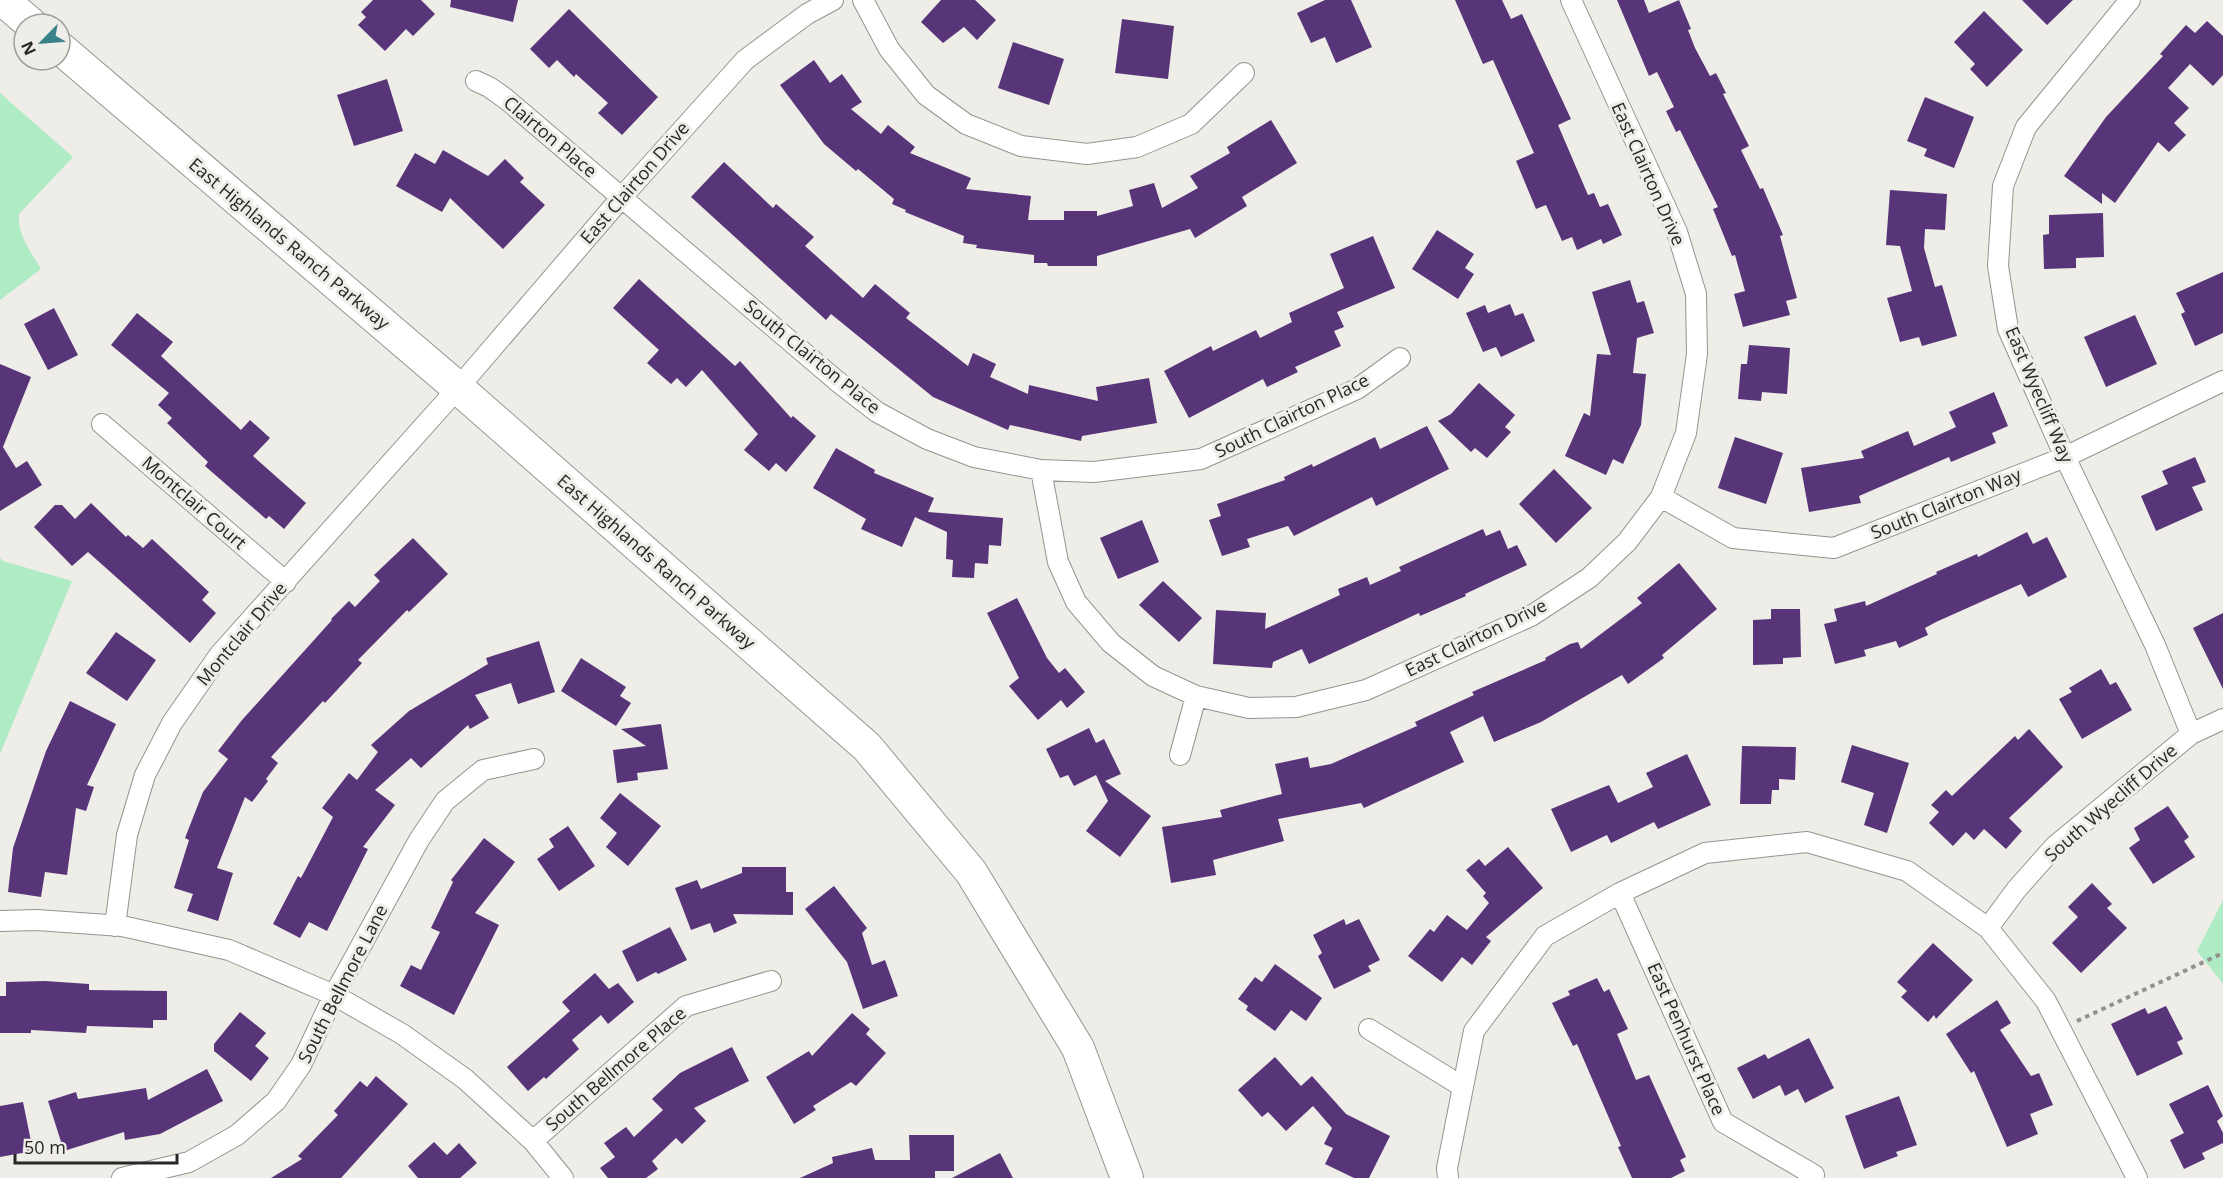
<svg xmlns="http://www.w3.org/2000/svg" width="2223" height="1178" font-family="'Open Sans',sans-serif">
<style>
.green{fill:#afebc4}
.building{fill:#583578}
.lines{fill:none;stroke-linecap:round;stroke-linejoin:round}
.minor-casing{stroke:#969490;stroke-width:22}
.primary-casing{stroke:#969490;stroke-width:34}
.path{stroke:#92918e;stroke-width:4;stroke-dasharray:4.5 4.5;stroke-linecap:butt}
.minor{stroke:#fff;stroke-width:20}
.primary{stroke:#fff;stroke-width:32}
.labels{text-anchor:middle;stroke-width:6;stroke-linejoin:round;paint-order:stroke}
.street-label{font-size:18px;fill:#282726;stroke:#efede8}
</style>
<rect width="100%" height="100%" fill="#efede8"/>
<path class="green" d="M0 93 73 157 19 214C17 235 31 252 41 269L0 300Z
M0 558 3 561 72 581 0 754Z
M2223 900V984L2197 951Z"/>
<path class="building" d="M373 0H421L435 14 413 36 406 29 385 51 358 25 366 17 361 12Z
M451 0H518L513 22 450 7Z
M941 0H975L996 20 977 40 964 27 943 43 921 22Z
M1325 0H1351L1372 47 1336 63 1325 37 1311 43 1297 13Z
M1455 0H1502L1511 19 1522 14 1571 119 1558 125 1588 195 1594 193 1600 207 1608 204 1622 235 1603 244 1601 239 1577 250 1572 237 1562 241 1546 205 1536 209 1516 161 1534 153 1493 60 1483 64Z
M1617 0H1644L1649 13 1679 0 1691 29 1688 30 1695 48 1710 76 1716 73 1726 93 1723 94 1749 146 1741 150 1760 189 1763 188 1783 235 1780 236 1797 298 1786 301 1790 315 1743 327 1734 294 1745 291 1735 255 1732 256 1713 209 1718 207 1680 130 1676 132 1666 111 1674 107 1657 72 1649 76Z
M2022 0H2073L2047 25Z
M569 9 658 97 622 135 598 113 608 103 576 74 574 77 557 60 549 68 530 49Z
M1984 11 2023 50 1987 87 1970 69 1975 64 1954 42Z
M1122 19 1174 26 1168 79 1115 73Z
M2207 21 2223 36V75L2213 86 2190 64 2168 88 2189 108 2174 123 2186 135 2169 152 2158 142 2115 203 2102 193V204L2064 176 2106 117 2163 56 2160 54 2186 25 2195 33Z
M1013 42 1064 59 1049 105 998 88Z
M814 60 830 83 842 74 862 102 851 109 881 134 888 125 915 147 910 153 971 178 966 189 1031 196 1028 220H1064V211H1097V216L1133 206 1129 190 1154 183 1162 208 1198 188 1190 176 1230 153 1227 147 1271 120 1297 163 1242 197 1247 206 1195 238 1190 229 1097 256V266H1048L1047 263H1034V255L976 248 977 245 963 243 964 236 905 212 906 210 892 204 894 199 858 169 856 171 824 144 780 85Z
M387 79 403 131 354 146 337 95Z
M1925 97 1974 117 1954 168 1924 156 1927 149 1907 141Z
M443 150 488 176 505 159 524 178 520 182 545 205 503 249 450 198 442 212 396 186 415 153 435 164Z
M724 162 773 208 776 204 814 237 805 246 863 298 875 284 910 313 906 318 968 366 973 353 996 364 990 377 1028 394 1029 385 1098 401 1096 387 1149 378 1157 423 1082 436 1081 441 1010 425 1008 430 933 397 831 314 826 320 691 197Z
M1890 190 1947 194 1945 230 1925 229 1924 248 1935 287 1942 285 1957 336 1922 346 1919 337 1900 342 1887 298 1912 291 1900 246 1886 245Z
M2103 213 2104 257 2076 258V268L2044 269 2043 235 2049 234V215Z
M1437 230 1474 254 1465 268 1474 274 1458 299 1412 269Z
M1373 236 1395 288 1337 312 1344 327 1334 331 1341 346 1295 367 1298 372 1267 387 1263 379 1189 418 1164 371 1211 346 1213 351 1256 330 1260 338 1292 322 1289 313 1344 288 1330 254Z
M2223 272V333L2195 346 2181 314 2185 312 2176 293Z
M639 279 735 366 740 361 791 418 793 416 816 436 786 472 776 463 769 471 744 450 758 434 702 370 686 387 677 378 671 384 647 363 659 350 613 308Z
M1630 280 1637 303 1644 301 1654 333 1637 338 1633 373 1646 374 1641 425 1623 464 1613 459 1606 475 1565 456 1584 413 1590 416 1597 354 1611 355 1592 292Z
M1510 304 1515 316 1523 313 1535 341 1501 357 1496 347 1483 352 1466 313 1485 305 1488 313Z
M54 308 78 355 48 370 24 324Z
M137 313 173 342 161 356 241 430 250 420 270 438 253 456 306 503 284 529 269 516 266 519 205 466 208 462 167 423 172 418 158 405 169 393 111 345Z
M2135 315 2157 364 2106 387 2084 337Z
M1749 345 1790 348 1787 394 1762 392 1761 401 1738 399 1741 364H1747Z
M0 364 31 377 3 447 16 468 27 461 42 485 0 511Z
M1479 383 1515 415 1505 427 1511 432 1487 458 1475 448 1471 452 1438 421 1451 414Z
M1994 392 2008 426 1992 433 1996 443 1951 462 1949 457 1859 496 1861 503 1809 512 1801 468 1864 458 1861 451 1908 431 1914 446 1956 427 1949 412Z
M1427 426 1449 469 1376 506 1372 497 1294 536 1288 526 1247 539 1250 547 1222 556 1209 520 1221 516 1217 504 1285 480 1284 477 1312 464 1313 467 1375 437 1380 449Z
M1735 437 1783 453 1766 504 1718 488Z
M836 448 875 470 874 473 934 498 928 512 1003 518 1001 546 989 545 988 564 975 563 974 578 952 577 953 560 946 559 947 532 915 517 902 547 861 529 866 519 813 488Z
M2195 457 2206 482 2192 487 2203 510 2156 531 2141 496 2168 484 2162 471Z
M1554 469 1592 508 1556 543 1519 504Z
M91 503 126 537 128 535 143 548 152 539 209 592 202 600 216 613 190 643 88 552 72 566 34 527 55 505H62L75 519Z
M1142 520 1159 562 1118 579 1100 538Z
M1483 529 1486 536 1500 530 1508 549 1517 545 1527 565 1465 594 1466 596 1420 616 1419 613 1309 664 1302 649 1273 662 1272 668 1213 664 1216 610 1266 613 1265 629 1340 595 1338 589 1367 577 1370 585 1401 571 1399 567Z
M2027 532 2033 544 2047 537 2067 577 2028 597 2021 584 1936 622 1925 628 1928 635 1899 648 1896 641 1864 650 1866 656 1835 664 1824 624 1837 621 1834 609 1865 601 1866 606 1937 574 1936 572 1977 554 1978 557Z
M413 538 448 574 409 612 407 610 358 660 362 663 325 703 323 701 271 757 278 763 266 779 268 781 252 802 245 797 217 868 233 873 218 921 187 911 193 894 174 888 189 840 185 838 203 792 228 759 218 751 242 720 332 620 331 619 349 601 355 607 380 581 374 575Z
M1679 563 1717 609 1662 655 1664 658 1628 684 1622 675 1541 722 1494 742 1483 716 1450 732 1464 762 1364 808 1361 803 1278 819 1284 841 1213 860 1216 875 1171 883 1162 827 1222 817 1220 810 1282 794 1275 764 1308 757 1310 768 1331 764 1417 726 1415 722 1474 695 1472 692 1546 660 1545 658 1570 644 1578 642 1581 649 1642 603 1637 598Z
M1163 581 1202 618 1179 642 1139 605Z
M1017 598 1047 658 1059 673 1065 668 1085 692 1067 708 1061 700 1038 720 1009 686 1019 678 987 613Z
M1771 609H1800L1801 657 1783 658V664L1753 665V620L1771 619Z
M2223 613V689L2193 628Z
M116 632 156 660 127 701 86 673Z
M539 641 555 692 518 704 511 683 475 695 489 718 470 729 468 725 421 768 411 758 375 790 395 805 363 847 368 849 327 931 309 922 300 938 273 924 298 876 301 878 333 817 322 808 349 773 357 780 378 752 371 745 409 711 488 664 486 658Z
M581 658 626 687 620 696 631 703 616 726 561 691Z
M2101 669 2110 685 2116 682 2132 710 2082 739 2059 699 2072 692 2069 688Z
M70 701 116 724 87 785 94 787 86 811 76 808 67 875 45 872 41 897 8 892 13 848 46 751Z
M661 724 668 769 637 773 638 780 617 783 613 750 646 746 621 729Z
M1089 728 1096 743 1104 739 1121 774 1105 781 1151 816 1120 857 1086 831 1108 801 1096 775 1074 786 1068 775 1060 778 1046 749Z
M2029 729 2063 767 2009 818 2022 831 2006 849 1984 829 1974 840 1966 832 1953 846 1929 823 1939 812 1931 805 1946 790 1952 796 2015 736 2018 740Z
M1852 745 1909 763 1887 833 1864 825 1874 793 1841 782Z
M1742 746 1796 747 1795 780 1779 779V790H1772L1771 804H1740Z
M1687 754 1711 805 1658 829 1654 822 1611 843 1607 835 1571 852 1551 809 1609 785 1618 803 1653 787 1646 773Z
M620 793 661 826 628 866 606 847 617 833 600 818Z
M2168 806 2189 837 2184 841 2195 857 2153 884 2129 848 2140 840 2134 828Z
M568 826 595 866 559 891 537 859 554 847 549 839Z
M484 838 515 862 475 913 499 925 454 1015 400 986 411 965 421 970 440 932 431 928 453 882 451 880Z
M1508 847 1543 888 1486 937 1491 941 1472 965 1462 957 1442 982 1408 956 1430 929 1434 932 1447 915 1467 930 1489 903 1483 896 1486 893 1466 870 1479 859 1485 866Z
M742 867H786V892H793V915L733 914 737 923 714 933 710 923 691 930 675 888 697 880 701 889 742 873Z
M2092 883 2112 904 2107 908 2127 928 2081 973 2052 943 2078 917 2068 907Z
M834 886 867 928 862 933 872 965 885 960 898 996 863 1009 847 962 805 909Z
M1344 919 1346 925 1359 919 1380 960 1368 966 1371 971 1334 989 1318 956 1322 953 1313 935Z
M670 927 687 960 658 974 656 972 637 982 622 951Z
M1933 943 1973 980 1936 1019 1934 1015 1928 1022 1901 997 1907 991 1897 982Z
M1275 964 1322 998 1306 1021 1291 1010 1275 1031 1246 1010 1248 1006 1238 999 1255 977 1262 982Z
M595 973 609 989 618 983 634 1002 608 1024 601 1015 572 1040 579 1049 546 1079 544 1077 528 1091 507 1067 570 1011 562 1002Z
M1597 978 1604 992 1609 989 1628 1029 1617 1034 1636 1080 1649 1075 1686 1157 1680 1160 1685 1171 1671 1178H1632L1618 1147 1621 1146 1577 1044 1573 1046 1552 1003 1570 995 1568 991Z
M45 981 89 984V990L167 991V1020H153V1028L87 1026 86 1033 31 1030V1033H0V996H6V982Z
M1997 1000 2011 1023 2000 1030 2031 1076 2039 1073 2053 1105 2030 1114 2038 1134 2007 1147 1974 1071 1971 1073 1946 1034Z
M2166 1006 2183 1039 2177 1042 2183 1054 2137 1076 2111 1024 2145 1008 2148 1014Z
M240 1012 266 1033 255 1046 269 1058 251 1081 214 1051V1044Z
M852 1013 870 1029 866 1034 886 1053 856 1086 851 1082 813 1106 816 1110 794 1124 766 1077 809 1051 812 1056Z
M1809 1038 1834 1088 1805 1103 1798 1089 1785 1096 1780 1085 1753 1099 1737 1068 1765 1054 1768 1059Z
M732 1047 749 1081 694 1108 706 1121 682 1144 676 1138 652 1161 658 1169 646 1178H608L600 1168 615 1157 604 1143 626 1127 634 1137 663 1110 652 1099 680 1073Z
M1275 1057 1301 1086 1312 1076 1346 1114 1390 1136 1369 1178H1354L1325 1164 1333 1148 1324 1144 1332 1128 1313 1106 1286 1131 1268 1112 1262 1117 1238 1090Z
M207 1069 223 1101 160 1134 125 1140 124 1132 64 1151 48 1101 76 1092 78 1099 146 1088 148 1100Z
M376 1076 408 1104 341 1178H271L302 1159 298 1156 338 1115 334 1111 360 1081 367 1087Z
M2208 1085 2223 1116 2217 1121 2223 1133V1143L2202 1153 2205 1159 2184 1169 2170 1140 2184 1133 2169 1104Z
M1899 1096 1917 1145 1896 1152 1898 1156 1864 1169 1845 1116Z
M23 1102 33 1151 0 1157V1106Z
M909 1135H954V1171H935V1178H800L833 1163 832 1157 872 1148 875 1160H910Z
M434 1142 447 1155 459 1143 477 1163 460 1178H418L408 1166Z
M1000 1153 1013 1178H952Z"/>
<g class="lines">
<g class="minor-casing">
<path id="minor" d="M863 0 889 49 926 95 966 124 1021 146 1087 154 1137 147 1191 124 1244 73
M2130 0 2026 127 2003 186 1998 266 2008 329 2065 457 2155 645 2191 734
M476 81 489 87 506 99 837 381 877 412 927 439 974 457 1041 470 1094 472 1201 459 1357 389 1400 358
M102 424 286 582
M1041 470 1058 562 1076 602 1111 643 1153 676 1196 696 1249 708 1296 707 1366 690 1531 616 1589 578 1627 542 1661 497 1686 433 1697 354 1696 294 1677 232 1571 0
M1661 497 1733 538 1834 548 2065 457 2223 381
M1180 755 1196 696
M1620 893 1723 1122 1814 1175
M0 921 37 920 122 926 229 950 334 995 402 1034 465 1079 533 1141 563 1178
M115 926 127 835 145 775 172 723 220 654 458 388 622 197 745 60 807 14 833 0
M1988 928 2016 890 2055 846 2191 734 2223 719
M1369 1029 1463 1087
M533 1141 686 1006 771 981
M122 1178 189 1162 237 1135 276 1101 301 1065 334 995 419 840 445 801 483 770 534 759
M1448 1178 1447 1168 1474 1031 1545 936 1620 893 1705 853 1807 842 1907 871 1988 928 2046 1001 2137 1178"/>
</g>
<g class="primary-casing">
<path id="primary" d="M3 0 31 24
M60 48 458 388 867 747 971 872 1078 1048 1127 1178"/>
</g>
<path class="path" d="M2077 1021 2223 953"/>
<use href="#minor" class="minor"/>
<use href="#primary" class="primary"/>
</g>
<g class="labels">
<g class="street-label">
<text transform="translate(550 137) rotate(40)" y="6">Clairton Place</text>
<text transform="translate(1648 174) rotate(66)" y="6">East Clairton Drive</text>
<text transform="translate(635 183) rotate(-49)" y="6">East Clairton Drive</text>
<text transform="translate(289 244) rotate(40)" y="6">East Highlands Ranch Parkway</text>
<text transform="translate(812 357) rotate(39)" y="6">South Clairton Place</text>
<text transform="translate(2039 395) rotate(67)" y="6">East Wyecliff Way</text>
<text transform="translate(1292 416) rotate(-26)" y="6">South Clairton Place</text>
<text transform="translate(194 503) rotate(41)" y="6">Montclair Court</text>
<text transform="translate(1946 504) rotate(-22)" y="6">South Clairton Way</text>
<text transform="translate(656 562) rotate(41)" y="6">East Highlands Ranch Parkway</text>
<text transform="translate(242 634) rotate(-50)" y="6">Montclair Drive</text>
<text transform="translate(1476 638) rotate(-26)" y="6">East Clairton Drive</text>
<text transform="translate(2111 803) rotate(-41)" y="6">South Wyecliff Drive</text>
<text transform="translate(343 984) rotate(-63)" y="6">South Bellmore Lane</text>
<text transform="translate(1686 1039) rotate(66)" y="6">East Penhurst Place</text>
<text transform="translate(616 1069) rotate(-41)" y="6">South Bellmore Place</text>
</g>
</g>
<g transform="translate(42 42) rotate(245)"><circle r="28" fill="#efede8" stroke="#9f9e9a" stroke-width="1.5"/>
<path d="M0-4.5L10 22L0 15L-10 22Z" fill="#3a8289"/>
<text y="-9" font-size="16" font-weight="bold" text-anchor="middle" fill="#282726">N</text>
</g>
<path d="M15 1154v9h162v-9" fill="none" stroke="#282726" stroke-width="3"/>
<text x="24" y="1154" font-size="18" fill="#282726" stroke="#efede8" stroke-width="4.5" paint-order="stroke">50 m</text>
</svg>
